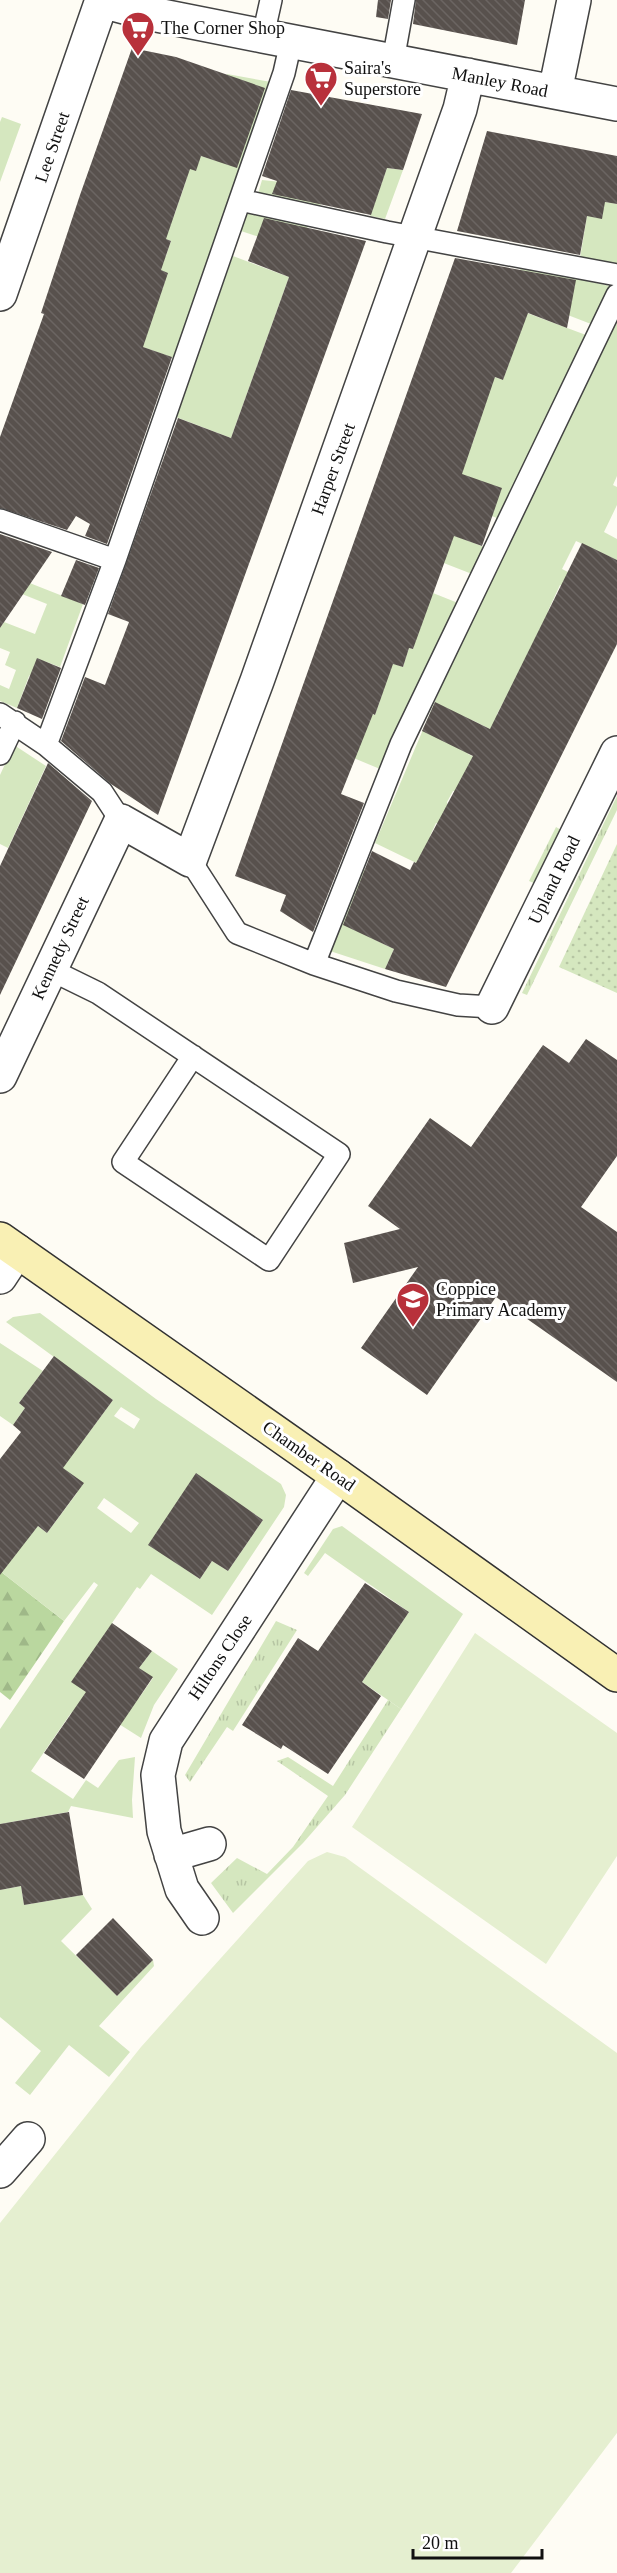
<svg xmlns="http://www.w3.org/2000/svg" width="617" height="2573" font-family="'Times New Roman',serif">
<style>
.grass{fill:url(#grass-tufts)}
.forest{fill:url(#forest-firs)}
.park{fill:url(#park-dots)}
.garden{fill:#d5e7bf;fill-rule:evenodd}
.pitch{fill:#e5efd0}
.building{fill:url(#building-back-hatch)}
.lines{fill:none;stroke-linecap:round;stroke-linejoin:round}
.lane-casing{stroke:#434343;stroke-width:24}
.street-casing{stroke:#434343;stroke-width:36}
.secondary-casing{stroke:#323232;stroke-width:36}
.lane{stroke:#fff;stroke-width:21}
.street{stroke:#fff;stroke-width:33}
.secondary{stroke:#f9f0b4;stroke-width:33}
.labels{text-anchor:middle;stroke-width:6;stroke-linejoin:round;paint-order:stroke}
.poi-label{font-size:18px;fill:#101010;stroke:#fff;text-anchor:start}
.street-label{font-size:18px;fill:#101010;stroke:#fff}
</style>
<defs>
<pattern id="grass-tufts" width="24" height="20" patternUnits="userSpaceOnUse" patternTransform="scale(1.5)"><rect width="24" height="20" fill="#d5e7bf"/><path d="M3 7l-1-3M5 7V3M7 7l1-3M15 17l-1-3M17 17v-4M19 17l1-3" fill="none" stroke="#b6c5a3"/></pattern>
<pattern id="forest-firs" width="22" height="20" patternUnits="userSpaceOnUse" patternTransform="scale(1.5)"><rect width="22" height="20" fill="#bad79f"/><path d="M5 1l3.5 6h-7zM16 11l3.5 6h-7z" fill="#9fb888"/></pattern>
<pattern id="park-dots" width="8" height="8" patternUnits="userSpaceOnUse" patternTransform="scale(1.5)"><rect width="8" height="8" fill="#d5e7bf"/><path d="M2 2h.1M6 6h.1" fill="none" stroke="#b6c5a3" stroke-width="1.8" stroke-linecap="round"/></pattern>
<pattern id="building-back-hatch" width="6" height="6" patternUnits="userSpaceOnUse" patternTransform="scale(1.5)"><rect width="6" height="6" fill="#58514d"/><path d="M-1 5l2 2M0 0l6 6M5-1l2 2" fill="none" stroke="#6b6562"/></pattern>
</defs>
<rect width="100%" height="100%" fill="#fefcf4"/>
<path class="grass" d="M617 796V810L527 995 522 993Z
M556 827 563 831 536 884 529 881Z
M276 1621 297 1630 233 1731 227 1727 190 1782 185 1775Z
M388 1700 401 1709 345 1795 303 1843 233 1913 211 1883 237 1858 267 1874 293 1847 328 1796 277 1761 288 1757 333 1786Z"/>
<path class="forest" d="M0 1571 64 1621 10 1700 0 1692Z"/>
<path class="park" d="M617 844V993L559 967Z"/>
<path class="garden" d="M227 74 271 82 174 358 123 340 163 288 167 273 149 266 166 256 171 241 147 233 174 216 187 178 170 172 201 156 213 160 219 96Z
M2 117 21 124 0 182V122Z
M387 168 403 170 385 219 370 216Z
M329 177 320 207 257 197 262 180 281 182Z
M605 202 617 204V266L580 258 587 216Z
M247 212 308 226 298 250 241 231Z
M233 256 289 277 231 438 176 417Z
M521 267 610 286 591 324 511 293Z
M527 313 586 335 497 518 437 496 447 469 473 442 480 420 466 415 481 372 503 380Z
M617 318V476L613 485 617 487V505L604 532 617 539V560L576 541 562 569 578 577 571 590 560 585 548 611 560 617 510 690 497 714 502 735 472 720 464 734 468 754 544 791 536 806 453 791 447 802 453 831 436 823 430 836 448 845 435 872 375 843 458 647Z
M448 533 484 547 472 574 418 553Z
M22 580 83 604 60 667 44 661 29 676 17 708 0 701V685L9 689 16 670 5 665 10 652 0 648V628L4 622 35 634 47 604 17 592Z
M428 591 458 603 405 711 380 769 344 754 361 710 375 715 380 701 366 695 379 659 403 667 409 648 413 649Z
M14 745 46 766 8 848 0 844V775Z
M364 869 401 887 371 938 394 949 385 969 330 951Z
M40 1313 156 1399 281 1484 286 1495 284 1507 212 1615 151 1574 140 1589 137 1587 112 1623 127 1691 139 1698 153 1678 139 1668 152 1651 178 1669 154 1705 141 1738 100 1712 90 1726 71 1713 31 1771 73 1799 86 1780 98 1788 119 1760 135 1757 132 1800 133 1818 71 1806 68 1812 0 1824V1729L98 1585 94 1582 64 1621 0 1571 38 1526 47 1533 77 1493 39 1463 85 1438 113 1400 6 1322 13 1317ZM121 1407 140 1419 134 1429 114 1416ZM196 1474 263 1520 228 1571 212 1561 200 1579 164 1555ZM104 1498 139 1523 131 1533 97 1508Z
M0 1343 43 1371 19 1403 25 1408 13 1425 0 1416Z
M342 1526 463 1614 401 1709 362 1682 409 1612 325 1553 308 1576 304 1573 333 1529Z
M21 1886 24 1905 83 1895 92 1909 61 1941 117 1996 153 1960 154 1966 99 2026 130 2052 109 2077 69 2045 30 2095 15 2083 41 2051 0 2017V1890Z"/>
<path class="pitch" d="M475 1633 617 1733V1856L546 1964 352 1827Z
M327 1852 345 1857 617 2053V2433L511 2573H0V2223L141 2047 308 1861Z"/>
<path class="building" d="M378 0H391L388 19 376 17Z
M416 0H525L517 45 413 24Z
M132 48 176 57 265 88 237 168 201 156 196 171 190 169 166 239 171 241 161 270 168 273 143 347 172 357 107 544 85 536 90 524 76 516 67 530 0 508V437L44 314 41 313 80 195Z
M291 90 422 114 403 170 387 168 371 215 272 194 277 181 262 176Z
M487 131 617 156V204L605 202 602 219 587 216 580 255 457 231Z
M264 218 366 241 158 815 111 784 61 741 85 677 105 685 129 622 108 614 178 418 231 438 289 277 248 261Z
M455 258 576 280 567 328 528 313 503 380 495 377 462 474 502 488 482 546 454 536 413 649 409 648 403 667 393 664 375 715 373 714 341 794 364 803 313 932 280 911 286 895 235 876Z
M0 534 52 552 0 628Z
M582 543 617 560V644L446 987 385 969 394 949 343 925 372 851 410 870 414 862 416 863 473 756 422 731 435 702 490 729Z
M76 560 99 568 85 605 61 596Z
M37 658 61 668 42 719 17 708Z
M48 763 92 801 0 995V866Z
M586 1039 617 1060V1156L581 1207 617 1232V1382L496 1297 427 1395 361 1348 418 1267 353 1283 344 1243 400 1229 368 1206 430 1118 471 1147 543 1045 569 1063Z
M54 1356 113 1400 63 1468 84 1483 47 1533 38 1526 0 1575V1459L21 1432 13 1425 25 1408 19 1403Z
M196 1473 263 1520 228 1571 212 1561 200 1579 148 1545Z
M365 1583 409 1612 362 1682 381 1696 328 1774 283 1745 281 1749 242 1725 298 1638 318 1651Z
M112 1623 152 1651 139 1668 153 1677 84 1779 44 1753 86 1692 71 1682Z
M69 1812 83 1895 24 1905 21 1886 0 1890V1824Z
M113 1918 153 1960 117 1996 76 1955Z"/>
<g class="lines">
<g class="lane-casing">
<path id="lane" d="M263 36 271 0
M393 61 404 0
M240 200 387 232 617 275
M0 520 115 560
M0 714 46 745 102 792 121 821
M46 745 115 560 284 73 291 42
M0 754 15 722
M190 860 237 933 314 964 396 991 458 1005 492 1007
M314 964 401 744 617 295
M49 969 98 993 339 1154 269 1260 123 1162 193 1056"/>
</g>
<g class="street-casing">
<path id="street" d="M102 1 147 13 263 36 617 104
M555 92 574 0
M0 294 102 0
M492 1007 617 753
M0 1076 121 821 190 860 257 681 460 109 468 75
M0 1277 17 1251
M171 1855 209 1844
M202 1918 182 1889 164 1831 158 1775 166 1741 338 1476
M0 2171 28 2139"/>
</g>
<g class="secondary-casing">
<path id="secondary" d="M0 1239 338 1476 617 1675"/>
</g>
<use href="#lane" class="lane"/>
<use href="#street" class="street"/>
<use href="#secondary" class="secondary"/>
</g>
<defs>
<g id="supermarket-pin" transform="scale(1.725)"><path d="M0 17L-7.5 6A9.5 9.5 0 1 1 7.5 6Z" fill="#b8313b" stroke="#fff"/><path d="M-6-5.5h2.5l.6 2H6L4.5 2H-2.5L-4.4-4H-6ZM-1.5 3.2a1.3 1.3 0 1 0 .1 0ZM3 3.2a1.3 1.3 0 1 0 .1 0Z" fill="#fff"/></g>
<g id="school-pin" transform="scale(1.725)"><path d="M0 17L-7.5 6A9.5 9.5 0 1 1 7.5 6Z" fill="#b8313b" stroke="#fff"/><path d="M0-5L7-2L0 1L-7-2ZM-4 1L0 2.5L4 1V4Q0 6-4 4Z" fill="#fff"/></g>
</defs>
<g fill-rule="evenodd">
<use href="#supermarket-pin" x="138" y="28"/>
<use href="#supermarket-pin" x="321" y="78"/>
<use href="#school-pin" x="413" y="1299"/>
</g>
<g class="labels">
<g class="poi-label">
<text x="161" y="34">The Corner Shop</text>
<text x="344" y="74">Saira's<tspan x="344" dy="21">Superstore</tspan></text>
<text x="436" y="1295">Coppice<tspan x="436" dy="21">Primary Academy</tspan></text>
</g>
<g class="street-label">
<text transform="translate(500 82) rotate(11)" y="6">Manley Road</text>
<text transform="translate(52 147) rotate(-71)" y="6">Lee Street</text>
<text transform="translate(333 469) rotate(-70)" y="6">Harper Street</text>
<text transform="translate(554 880) rotate(-64)" y="6">Upland Road</text>
<text transform="translate(60 948) rotate(-65)" y="6">Kennedy Street</text>
<text transform="translate(309 1456) rotate(35)" y="6">Chamber Road</text>
<text transform="translate(220 1657) rotate(-56)" y="6">Hiltons Close</text>
</g>
</g>
<path d="M413 2549v9h129v-9" fill="none" stroke="#101010" stroke-width="3"/>
<text x="422" y="2549" font-size="18" fill="#101010" stroke="#ffffff" stroke-width="4.5" paint-order="stroke">20 m</text>
</svg>
